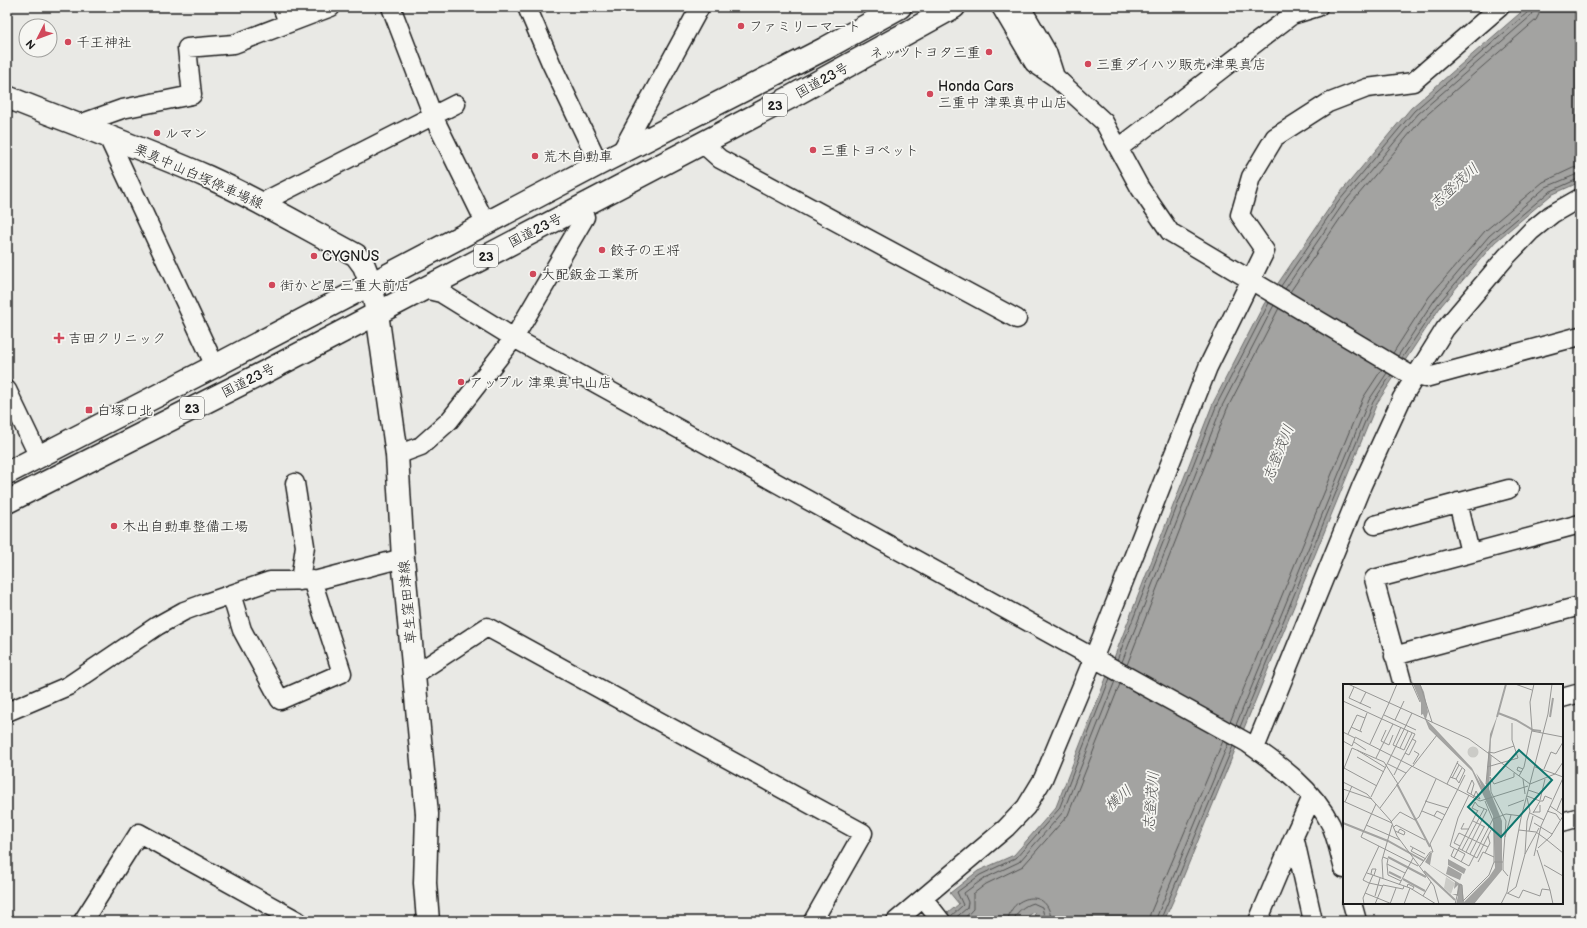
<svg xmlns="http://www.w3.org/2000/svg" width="1587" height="928" font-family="'Balsamiq Sans','Klee One',sans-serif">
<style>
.water{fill:#a3a3a1;stroke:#6d6d6c}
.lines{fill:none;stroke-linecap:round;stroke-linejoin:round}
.shore{stroke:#525251;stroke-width:1}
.minor-casing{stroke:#1c1c1c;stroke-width:21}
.major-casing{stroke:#1c1c1c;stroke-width:25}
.highway-casing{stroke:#1c1c1c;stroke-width:25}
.minor{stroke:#f6f6f2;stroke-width:18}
.major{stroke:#f6f6f2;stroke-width:22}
.highway{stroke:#f6f6f2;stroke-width:22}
.poi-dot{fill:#d1495b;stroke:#f6f6f2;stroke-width:1.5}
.labels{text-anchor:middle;stroke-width:3.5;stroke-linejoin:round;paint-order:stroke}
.shield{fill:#f6f6f2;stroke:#5d5d5c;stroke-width:1}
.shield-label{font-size:13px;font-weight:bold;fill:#1c1c1c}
.poi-label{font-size:14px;fill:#1c1c1c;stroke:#f6f6f2;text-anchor:start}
.street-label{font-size:14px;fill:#1c1c1c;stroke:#f6f6f2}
.water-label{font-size:15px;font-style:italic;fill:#525251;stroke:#f6f6f2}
.inset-river{fill:none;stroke:#a3a3a1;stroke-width:2}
.inset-road{fill:none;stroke:#979795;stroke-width:1}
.view{fill:#0f766e;fill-opacity:0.15;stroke:#0f766e;stroke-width:2}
.inset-edge{fill:none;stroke:#1c1c1c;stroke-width:2}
</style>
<rect width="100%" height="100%" fill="#e9e9e5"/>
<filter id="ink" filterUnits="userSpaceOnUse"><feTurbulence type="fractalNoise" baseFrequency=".025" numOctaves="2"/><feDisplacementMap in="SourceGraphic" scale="8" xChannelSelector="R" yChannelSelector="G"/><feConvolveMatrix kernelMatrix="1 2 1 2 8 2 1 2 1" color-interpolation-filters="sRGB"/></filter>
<g filter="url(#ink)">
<path class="water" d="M1527 7H1580V182L1551 195 1495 242 1441 306 1377 403 1177 892 1164 921H1036L1034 912 1021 921H938L959 904 950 893 978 871 1014 855 1056 807 1213 403 1264 304 1336 198 1411 108Z"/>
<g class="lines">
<path class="shore" d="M1281 286 1339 201 1414 111 1528 12 1530 7
M1285 289 1343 204 1418 114 1532 15 1535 7
M1290 292 1348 207 1422 119 1536 20 1539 14 1541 7
M1393 353 1429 297 1485 231 1543 182 1573 168 1580 167
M1398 356 1434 301 1489 236 1546 187 1580 173
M1402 358 1438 304 1492 240 1549 192 1580 178
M1117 660 1217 404 1269 303
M1122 662 1222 406 1274 305
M1127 665 1227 409 1279 308
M1230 722 1363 398 1382 369
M1236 725 1369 400 1387 373
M1240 727 1373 402 1391 375
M950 917 963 905 957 892 980 875 1016 858 1059 809 1110 678
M952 921 967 908 968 902 964 893 983 879 1019 862 1063 812 1115 681
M962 921 973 909V894L986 884 1023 866 1068 815 1120 684
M1008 921C1009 896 1050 885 1051 921
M1014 921C1015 912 1025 905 1033 903L1042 907 1045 921
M1149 921 1150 914 1223 741
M1155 921 1228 744
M1160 921 1233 746"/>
<g class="minor-casing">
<path id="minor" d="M282 7 288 22
M391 7 433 116 486 224
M527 7 551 63 599 164
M1001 7 1034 63 1055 77 1104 122 1140 188 1170 232 1407 373 1425 378 1580 336
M1021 7 1047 52 1055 77
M77 125 122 109 192 95 187 48 234 44 331 7
M108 137 215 366
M702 143 720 159 1017 319
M1119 148 1292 15 1318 7
M620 154 700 7
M261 203 456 104
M424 289 441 293 514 338 1246 742C1279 765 1313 788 1331 825 1337 839 1340 855 1344 869
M7 390 39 457
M397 455 421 446 449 421 514 338 585 217
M295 483 305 546 300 581
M1458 502 1470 553
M1375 525 1509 489
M231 594 242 630 280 700 342 673 312 580
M1394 656 1580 606
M414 675 487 627 863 833 813 921
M1403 685 1374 579 1580 524
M1562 698 1580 693
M7 712 68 686 157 626 184 611 203 604 270 581 318 580 403 558
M1255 748 1362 485 1402 398 1445 329 1506 257 1531 231 1552 214 1580 198
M1562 822 1580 817
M1294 836 1312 797
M923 898 941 921
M1352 903 1357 921
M83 921 139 833 298 921
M896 921 1006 828 1026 807 1043 779 1094 657 1208 367 1265 251 1240 215 1251 177 1275 137 1328 103 1367 88 1413 82 1500 7
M1258 921 1294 836 1313 921"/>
</g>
<g class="major-casing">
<path id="major" d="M7 97C74 124 142 148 208 177 259 200 307 229 356 255L364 266 371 284 377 313 397 455 403 558 427 814 425 883 428 921"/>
</g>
<g class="highway-casing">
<path id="highway" d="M7 473 215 366 599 164 824 49 900 7
M7 502 265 372 789 98 954 7"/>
</g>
<use href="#minor" class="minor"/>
<use href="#major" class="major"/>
<use href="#highway" class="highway"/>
</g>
</g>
<g class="poi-dot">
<circle cx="741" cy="26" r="4"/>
<circle cx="68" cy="42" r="4"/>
<circle cx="989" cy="52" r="4"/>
<circle cx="1088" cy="64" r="4"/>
<circle cx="930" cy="94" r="4"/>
<circle cx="157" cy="133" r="4"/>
<circle cx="813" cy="150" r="4"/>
<circle cx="535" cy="156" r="4"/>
<circle cx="602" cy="250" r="4"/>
<circle cx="314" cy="256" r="4"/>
<circle cx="533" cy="274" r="4"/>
<circle cx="272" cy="285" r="4"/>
<path d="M57 332h4v4h4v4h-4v4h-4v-4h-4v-4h4z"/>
<circle cx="461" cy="382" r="4"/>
<rect x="85" y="406" width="8" height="8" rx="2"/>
<circle cx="114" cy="526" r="4"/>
</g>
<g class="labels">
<g class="shield">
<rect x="763" y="94" width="24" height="22" rx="3"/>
<rect x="474" y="245" width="24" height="22" rx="3"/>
<rect x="180" y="397" width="24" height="22" rx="3"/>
</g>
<g class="shield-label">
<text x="775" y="110">23</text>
<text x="486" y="261">23</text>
<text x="192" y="413">23</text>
</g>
<g class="poi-label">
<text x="749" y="31">ファミリーマート</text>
<text x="76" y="47">千王神社</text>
<text x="981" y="57" text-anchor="end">ネッツトヨタ三重</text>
<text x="1096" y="69">三重ダイハツ販売 津栗真店</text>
<text x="938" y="91">Honda Cars<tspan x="938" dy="16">三重中 津栗真中山店</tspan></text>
<text x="165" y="138">ルマン</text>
<text x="821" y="155">三重トヨペット</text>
<text x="543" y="161">荒木自動車</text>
<text x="610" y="255">餃子の王将</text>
<text x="322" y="261">CYGNUS</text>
<text x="541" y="279">大配鈑金工業所</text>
<text x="280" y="290">街かど屋 三重大前店</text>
<text x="68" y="343">吉田クリニック</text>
<text x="469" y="387">アップル 津栗真中山店</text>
<text x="97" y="415">白塚口北</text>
<text x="122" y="531">木出自動車整備工場</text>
</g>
<g class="street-label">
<text transform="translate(822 80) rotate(-29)" y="5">国道23号</text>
<text transform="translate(199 176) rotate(24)" y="5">栗真中山白塚停車場線</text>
<text transform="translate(535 230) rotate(-27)" y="5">国道23号</text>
<text transform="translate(248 380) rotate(-27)" y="5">国道23号</text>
<text transform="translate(407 602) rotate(-95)" y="5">草生窪田津線</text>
</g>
<g class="water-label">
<text transform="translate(1454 186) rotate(-42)" y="5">志登茂川</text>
<text transform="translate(1278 453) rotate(-68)" y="5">志登茂川</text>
<text transform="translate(1118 798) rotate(-40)" y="5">横川</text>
<text transform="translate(1151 801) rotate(-85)" y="5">志登茂川</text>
</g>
</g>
<g transform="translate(1343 684)">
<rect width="220" height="220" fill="#e9e9e5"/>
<path d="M124.5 68a5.5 5.5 0 1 1 11 0a5.5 5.5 0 1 1-11 0ZM103 193 112 199 108 210 101 204Z" fill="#cbcbc7"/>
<path d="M70 0H77L81 8 85 28 83 35 129 84 139 103 133 89 143 103 147 50 155 30 148 55 146 105 159 137V186L131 220H113L115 212 109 210H114L115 201 111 205 112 198 82 178 87 169H89L87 181 119 201 121 218 146 193 152 184 150 132 129 87 86 45 80 30 78 31V19ZM105 175 123 185 121 190 105 181ZM105 182 119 190 117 196 103 190Z" fill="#a3a3a1"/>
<path class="inset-river" d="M155 29 173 36 190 46 198 47M154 33 163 0M207 33 210 14M54 100 87 163M0 139 45 157 81 177M45 173 83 193M81 187 112 216M46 188 58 194M60 195 82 207"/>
<path class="inset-road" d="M5 0 126 55 187 100 212 90 220 93M69 0 77 18M77 0 89 38M172 0 189 6M11 3 6 14 28 24M0 17 39 35M46 19 54 0M17 20 23 8M41 31 73 46M39 35 72 50 58 77M52 36 61 17M8 43 19 48M58 43 50 61 61 66 69 49M43 46 38 57 46 61 50 51M17 47 24 29M189 47 220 53M0 48 12 54 9 62 0 57M5 50 14 31 22 34M12 53 137 117 185 102M11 58 23 66M27 60 46 19M9 64 41 78 55 100M57 64 65 47M14 66 43 84M145 68 151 69 171 62M146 68 143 100H147M62 69 66 71 73 57 69 55M14 73 41 88M33 74 50 40M45 80 63 89 69 82M70 80 76 70 71 67M70 82 94 51M144 83 175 74 169 56V39M192 83 212 90 220 78M1 84 34 102M201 85 208 68 213 70 220 58M0 87 9 64M178 88 174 86 175 83 180 85M51 91 58 77M147 92 148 71M176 92 181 83 189 46 187 18 191 0M107 93 113 95 119 84M109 94 116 81M113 95 116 99 122 86 114 79M180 95 182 110M129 96 124 108 131 112 130 114M0 98 24 110 48 137 54 152 91 202 96 220M104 100 115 77M0 105 29 115M185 106 197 110M133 107 137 115 131 112ZM128 110 131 100 129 96M184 112 197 117H200L202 112 209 115M28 113 69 29M197 116 202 95M0 117 49 139M82 117 105 124M142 117 151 139V178H160V186L165 192M2 118 9 102M33 120 18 153 75 182M165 122 181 116M207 122 220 131M37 124 63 89M214 126 219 114M79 127 91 132M204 127 213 130 217 136M190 128H197V121M187 129 201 136M190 129 197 117M99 136 91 132 94 127 102 131M130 137 142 143M48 138 57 128 72 136 76 133 93 95M121 139 118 145H126M191 139 209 150M23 141 57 156M51 143 53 141 82 156M176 146 193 148 204 156M52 147 61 151 62 148 57 145 55 148M186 147 190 132M162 153 168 131M204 156 220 169M67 162 82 170M107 162 115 134 126 111M107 162 122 170 118 178M117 162 111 159 116 149 145 163M70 164 68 167 83 175M115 164 134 174 148 146M195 164 208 152 220 132M111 165 108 172 126 182 131 172M119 166 141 125M194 166 207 206M90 168 87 160 122 91M123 168 144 126 135 122 132 118 129 124 135 127M142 169 147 159 145 152M127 170 141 143M182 170 184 137 187 127 184 114M131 172 150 135 163 130 178 132M191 172 198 142 220 94M40 173 45 175 44 180 62 189M111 174 135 126M135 178 140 168 151 173M160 178 163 137 148 108 147 93 151 100 171 93V89M44 180 45 191 58 197M201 181 220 192M77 182 87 168H90M24 189 67 204 93 220M28 190 29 185H33L31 191M40 195 39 176 49 141M26 199 20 196 36 162M26 199 40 202M56 201 70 174M64 203 65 200 71 203 69 206M22 209 49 220M164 209 176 214 180 206 197 212 199 205 207 206 210 220M165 209 173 203 182 170 196 144M32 212 37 194M80 212 88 198M21 220 20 214 30 191M32 220 40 201 60 205 61 202M47 220 53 204M61 220 67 204M112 220 117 200 119 201 120 217 146 191 151 178M158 220 164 208 178 134 205 30 209 0"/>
<path class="view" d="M176 66 209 96 158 153 125 123Z"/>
<rect width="220" height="220" class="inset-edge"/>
</g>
<rect width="1587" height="928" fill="none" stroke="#f6f6f2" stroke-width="24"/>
<rect x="12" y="12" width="1563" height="904" fill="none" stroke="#1c1c1c" stroke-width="1.5" filter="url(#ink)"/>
<g transform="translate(38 38) rotate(228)"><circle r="19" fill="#f6f6f2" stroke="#9f9f9c"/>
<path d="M0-3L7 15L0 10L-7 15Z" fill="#d1495b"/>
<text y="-6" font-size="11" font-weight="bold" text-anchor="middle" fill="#1c1c1c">N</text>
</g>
</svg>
